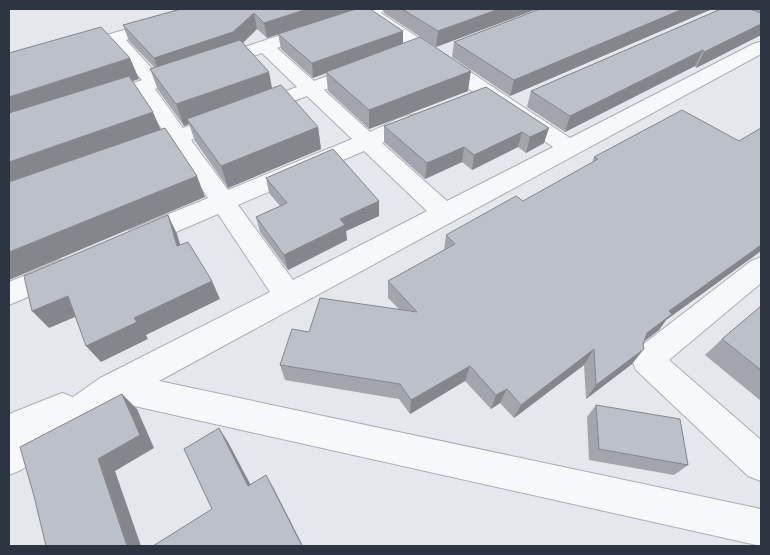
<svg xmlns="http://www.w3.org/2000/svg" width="770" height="555" font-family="Helvetica,sans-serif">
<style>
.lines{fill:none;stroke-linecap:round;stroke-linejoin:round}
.minor-casing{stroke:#a9aeb5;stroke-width:2}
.minor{fill:#f7f8fa;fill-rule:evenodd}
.wall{fill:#a2a5ac}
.shaded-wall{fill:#84868c}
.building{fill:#bcc0c8;stroke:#84868c}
</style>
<rect width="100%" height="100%" fill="#e4e7eb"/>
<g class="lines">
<g class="minor-casing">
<path id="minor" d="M197 9H222L220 12 126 40 158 75 361 9H384L381 13 570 138 755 43 761 42V54L159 381 761 509V546L121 403 21 470 9 475V414L62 393 73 397 100 378 270 292 218 214 148 244 139 247 130 244 126 237 130 230 208 198 173 146 137 159 129 157 126 152 129 147 165 134 139 94 103 106 96 104 93 100 96 96 142 80 111 45 9 75V63ZM366 18 553 147 447 201 382 143 426 123 429 119 426 115C409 110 386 125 370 132L324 90 368 74 370 70 368 66 361 64 354 66 314 81 277 48ZM262 53 297 87 183 128 155 89ZM307 96 352 139 228 190 191 140ZM364 151 427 211 293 280 238 205Z
M761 257V283L669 360 761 440V481L748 476 636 370 632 360 636 350 751 261Z
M60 260 70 263 74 271 70 279 9 305V282Z"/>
</g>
<use href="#minor" class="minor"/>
</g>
<path class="wall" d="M181 9H356L468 91 369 129 328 91 326 73 313 78 281 49 278 34 267 38 257 29 243 43 272 88 318 127 321 149 228 188 195 141 189 124 184 126 158 90 150 69 154 67 129 41 123 25Z
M384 9H537L436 47 384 13Z
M540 9H712L510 96 452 57 454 42Z
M721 9H761V35L696 68 695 66 565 132 527 107 531 91Z
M486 87 544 143 526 153 518 147 472 170 462 162 425 179 384 142V126Z
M761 128V251L666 320 659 330 643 342 632 364 586 399 584 365 514 418 500 403 491 409 465 381 410 414 399 399 285 380 280 365 309 332 399 309 388 298V281L444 250 446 235 523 201 592 163 594 157 739 141Z
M266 178 379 201V216L346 231 347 240 288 270 260 232 256 217 280 206 269 193Z
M761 306V401L705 355 722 339Z
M596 405 688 465 674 475 589 460 587 417Z"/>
<path class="shaded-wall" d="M307 9H356L267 38 264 23Z
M499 9H537L436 47 438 31Z
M683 9H712L510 96 514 80Z
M254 13 257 29 237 48 160 74 154 58Z
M761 24V35L696 68 704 52Z
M403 31V45L326 72V73L313 78 312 63Z
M703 50 695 66 565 132 570 116Z
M130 58 139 79 9 123V97Z
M471 71 468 91 369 129V110Z
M269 72 273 93 187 119 189 124 184 126 176 104Z
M153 112 162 133 9 189V162Z
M318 127 321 149 228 188 221 166Z
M549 128 544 143 526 153 530 137Z
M522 132 518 147 472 170 474 155Z
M464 147 462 162 425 179 427 163Z
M197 176 205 197 9 280V252Z
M379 201V216L346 231 347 240 288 270 284 255 340 219Z
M168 215 177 234 186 264 177 246Z
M761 245V251L666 320 659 330 634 349 647 333 669 311Z
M212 281 220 299 146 335 148 339 101 362 86 346 134 318Z
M68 296 82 314 49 328 32 311Z
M594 349 584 365 514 418 521 405Z
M644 349 632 364 586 399 596 385Z
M470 366 465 381 410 414 411 400Z
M507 389 500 403 491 409 496 395Z
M122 394 137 409 154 448 115 471 141 546H127L98 459Z
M219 428 228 442 257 497 248 486Z
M266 475 273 487 303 546H302Z"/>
<path class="building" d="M181 9H307L264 23 254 13 233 32 154 58 123 25Z
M356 9H370L403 31 312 63 278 34Z
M402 9H499L438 31Z
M540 9H683L514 80 454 42Z
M721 9H750L761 13V24L704 52 703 50 570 116 531 91Z
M101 27 130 58 9 97V53Z
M420 37 471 71 369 110 326 72Z
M240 40 269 72 176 104 150 69Z
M129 76 153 112 9 162V113Z
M281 85 318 127 221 166 187 119Z
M486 87 549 128 530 137 522 132 474 155 464 147 427 163 384 126Z
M682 110 739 141 761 128V245L669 311 672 314 647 333 643 344 644 349 596 385 594 349 521 405 507 389 496 395 470 366 411 400 400 384 280 365 292 329 309 332 320 298 417 312 388 281 455 244 446 235 516 196 523 201 598 159 594 157Z
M165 128 197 176 9 252V182Z
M333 149 379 201 340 219 345 225 284 255 256 217 287 203 266 178Z
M168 215 177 246 188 242 212 281 134 318 137 322 86 346 68 296 32 311 24 276Z
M761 306V370L722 339Z
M122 394 140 435 98 459 127 546H46L34 496 20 447Z
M596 405 680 419 688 465 599 449Z
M219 428 248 486 266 475 302 546H153L212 509 184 449Z"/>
<rect width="770" height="555" fill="none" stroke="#2d3442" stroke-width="20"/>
</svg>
